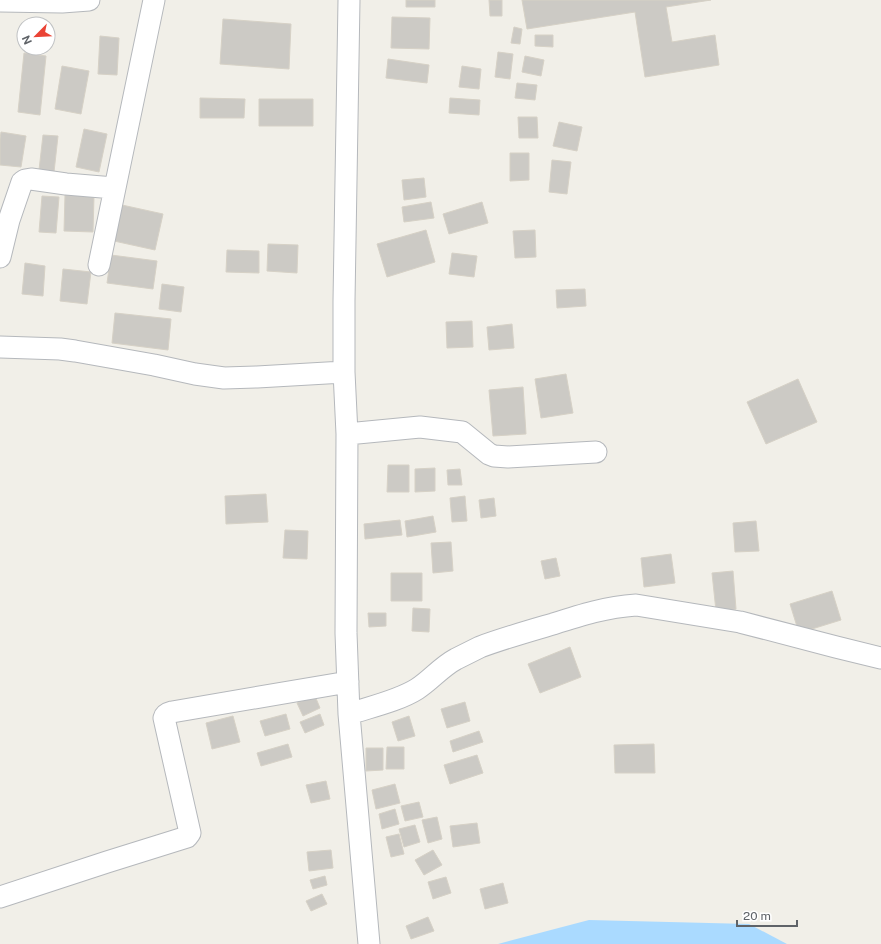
<svg xmlns="http://www.w3.org/2000/svg" width="881" height="944" font-family="'Public Sans',sans-serif">
<style>
.water{fill:#aadaff}
.building{fill:#cccac5;stroke:#d6d1c6}
.lines{fill:none;stroke-linecap:round;stroke-linejoin:round}
.street-casing{stroke:#b5b8bc;stroke-width:23}
.street{stroke:#fff;stroke-width:21}
</style>
<rect width="100%" height="100%" fill="#f1efe8"/>
<path class="water" d="M589 920 749 924 787 944H498Z"/>
<path class="building" d="M406 0H435V7H406Z
M489 0H502V16H490Z
M522 0H711L666 7 672 42 715 35 719 65 645 77 635 12 527 29Z
M392 17 430 18 429 49 391 48Z
M223 19 291 24 289 69 220 64Z
M514 27 522 29 520 44 511 43Z
M535 35H553V47L535 46Z
M100 36 119 38 117 75 98 74Z
M498 52 513 54 510 79 495 77Z
M24 53 46 56 40 115 18 112Z
M525 56 544 60 541 76 522 72Z
M388 59 429 65 427 83 386 78Z
M62 66 89 71 81 114 55 109Z
M462 66 481 69 479 89 459 87Z
M517 83 537 85 535 100 515 98Z
M200 98 245 99 244 118H200Z
M450 98 480 100 479 115 449 113Z
M259 99H313V126H259Z
M518 117H537L538 138H519Z
M559 122 582 127 577 151 553 146Z
M84 129 107 134 99 172 76 167Z
M1 132 26 136 21 167 0 165V139Z
M43 135 58 136 54 172 39 170Z
M510 153H529V180L510 181Z
M552 160 571 162 567 194 549 192Z
M424 178 426 197 404 200 402 180Z
M65 195 94 196 93 232 64 231Z
M42 196 59 197 56 233 39 232Z
M431 202 434 218 404 222 402 207Z
M482 202 488 223 449 234 443 214Z
M122 205 163 214 155 250 114 241Z
M426 230 435 262 387 277 377 244Z
M535 230 536 257 515 258 513 231Z
M268 244 298 245 297 273 267 271Z
M227 250 259 251V273L226 272Z
M452 253 477 256 474 277 449 274Z
M111 255 157 261 153 289 107 283Z
M25 263 45 266 43 296 22 294Z
M63 269 91 272 87 304 60 301Z
M162 284 184 287 181 312 159 309Z
M585 289 586 306 557 308 556 290Z
M115 313 171 319 168 350 112 343Z
M472 321 473 347 447 348 446 322Z
M512 324 514 348 489 350 487 327Z
M566 374 573 413 541 418 535 379Z
M798 379 817 422 766 444 747 402Z
M523 387 526 434 493 436 489 390Z
M388 465H409V492H387Z
M435 468V491L415 492V469Z
M460 469 462 485H448L447 470Z
M266 494 268 522 226 524 225 496Z
M465 496 467 521 452 522 450 498Z
M494 498 496 516 481 518 479 500Z
M433 516 436 532 407 537 405 521Z
M400 520 402 535 365 539 364 524Z
M756 521 759 551 735 552 733 523Z
M285 530 308 531 307 559 283 558Z
M451 542 453 571 433 573 431 543Z
M671 554 675 583 644 587 641 558Z
M556 558 560 576 545 579 541 561Z
M733 571 736 609 716 611 712 573Z
M391 573H422V601H391Z
M832 591 841 620 799 633 790 604Z
M413 608 430 609 429 632 412 631Z
M368 613H386V626L369 627Z
M570 647 581 677 540 693 528 664Z
M315 696 320 708 303 716 297 703Z
M465 702 470 721 447 728 441 709Z
M286 714 290 729 265 736 260 721Z
M320 714 324 725 305 733 300 722Z
M233 716 240 742 212 749 206 723Z
M409 716 415 736 398 741 392 722Z
M479 731 483 742 453 752 450 741Z
M288 744 292 757 261 766 257 753Z
M654 744 655 773H615L614 745Z
M387 747H404V769H386Z
M366 748H383V770L366 771Z
M477 755 483 773 450 784 444 765Z
M326 781 330 799 311 803 306 785Z
M395 784 400 803 376 809 372 790Z
M419 802 423 817 405 821 401 806Z
M395 809 399 824 382 829 379 814Z
M437 817 442 839 428 843 422 820Z
M477 823 480 843 453 847 450 826Z
M415 825 420 842 404 847 399 829Z
M399 834 404 854 391 857 386 837Z
M331 850 333 868 309 871 307 852Z
M433 850 442 865 424 875 415 860Z
M325 876 327 885 313 889 310 880Z
M446 877 451 893 433 899 428 882Z
M503 883 508 903 485 909 480 889Z
M322 894 327 904 311 911 306 901Z
M428 917 434 931 411 939 406 926Z"/>
<g class="lines">
<g class="street-casing">
<path id="street" d="M349 0 344 301V372L347 434 346 633 349 714 369 944
M0 1 62 2 89 0
M0 257 9 220 21 185 22 182 25 180 31 179 66 184 114 188
M99 265 154 0
M0 347 60 349 75 351 154 365 195 374 224 378 257 377 344 372
M347 434 420 427 462 432 489 454 494 456 508 457 596 452
M349 714C370 707 398 701 417 689 431 680 441 667 456 659 464 655 472 651 480 647 504 638 529 631 553 624 581 615 606 607 636 605L740 622 836 647 881 658
M0 897 107 862 187 837 190 833 164 718C165 714 168 713 172 712L348 682"/>
</g>
<use href="#street" class="street"/>
</g>
<g transform="translate(36 36) rotate(246)"><circle r="19" fill="#ffffff" stroke="#bfc1c3"/>
<path d="M0-3L7 15L0 10L-7 15Z" fill="#ea4335"/>
<text y="-6" font-size="11" font-weight="bold" text-anchor="middle" fill="#5f6368">N</text>
</g>
<path d="M737 920v6h60v-6" fill="none" stroke="#5f6368" stroke-width="2"/>
<text x="743" y="920" font-size="12" fill="#5f6368" stroke="#ffffff" stroke-width="3" paint-order="stroke">20 m</text>
</svg>
